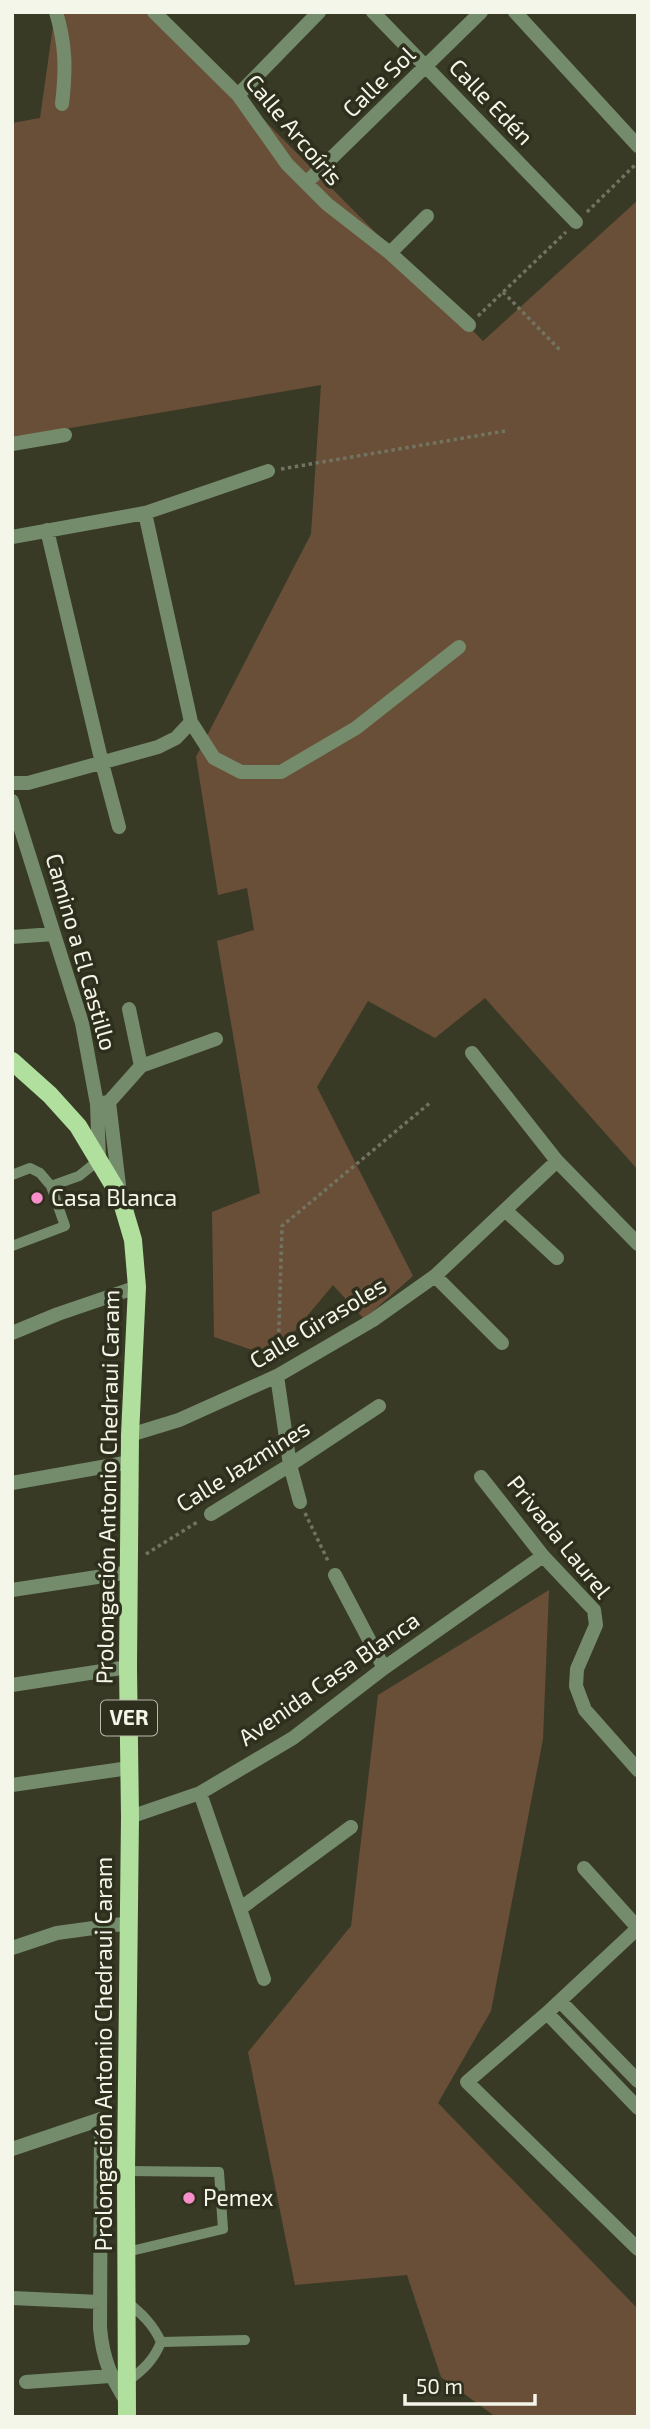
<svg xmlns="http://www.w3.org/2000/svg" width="650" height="2429" font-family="'Exo 2',sans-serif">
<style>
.green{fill:#6a4f38}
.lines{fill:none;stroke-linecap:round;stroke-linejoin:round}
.path{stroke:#727462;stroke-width:3.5;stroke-dasharray:3.5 3.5;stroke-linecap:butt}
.service{stroke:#758c6c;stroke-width:10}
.minor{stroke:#758c6c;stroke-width:14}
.primary{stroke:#b0df9e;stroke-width:18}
.poi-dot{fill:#f98fca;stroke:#2e2f1c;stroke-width:2.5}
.labels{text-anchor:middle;stroke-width:7;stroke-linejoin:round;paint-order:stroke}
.shield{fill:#2e2f1c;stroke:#b9baac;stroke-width:2}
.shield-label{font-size:21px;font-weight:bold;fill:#f4f6e9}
.street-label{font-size:23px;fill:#f4f6e9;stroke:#2e2f1c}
.poi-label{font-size:23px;fill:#f4f6e9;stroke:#2e2f1c;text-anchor:start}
</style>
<rect width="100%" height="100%" fill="#383a26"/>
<path class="green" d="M55 12H157L483 341 638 200V1170L485 998 435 1038 368 1001 317 1087 413 1276 364 1319 333 1285 273 1357 214 1337 212 1212 260 1193 217 941 254 930 247 888 218 895 196 757 311 534 321 385 12 438V123L40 118Z
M549 1590 543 1739 491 2011 438 2103 638 2309V2417H496L441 2377 407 2275 295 2285 248 2052 351 1926 378 1695Z"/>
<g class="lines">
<path class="path" d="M587 212 638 162
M503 292 561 351
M478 316 566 232
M281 469 505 431
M278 1360 282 1226 431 1102
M305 1513 329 1563
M146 1554 199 1521"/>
<path class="service" d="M12 1175 30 1168 40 1173 51 1186
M12 1246 65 1226 51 1186 79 1176 99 1160
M126 2171 219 2172 223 2229 127 2252
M126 2301C141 2313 153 2324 161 2342 154 2360 143 2370 128 2381
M161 2342 245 2340"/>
<path class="minor" d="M56 12C66 45 66 70 62 104
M154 12 238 95 287 164 327 204 390 253 469 325
M373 12 576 222
M515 12 638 146
M238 95 319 12
M307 182 481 12
M390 253 427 216
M12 444 65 435
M145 513 191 722 214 758 241 772H281L356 728 459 647
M47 530 102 763 119 827
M12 537 145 513 268 471
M12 783H28L158 747 176 738 191 722
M12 801 82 1023 97 1104 99 1160
M12 937 54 934
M129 1009 141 1066
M472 1053 557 1161 638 1244
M109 1102 120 1194
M97 1104 109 1102 141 1066 216 1039
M505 1210 557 1258
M435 1276 502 1343
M12 1333 58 1314 137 1287
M277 1376 290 1465 300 1502
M130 1435 179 1420 277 1376 373 1320 435 1276 557 1161
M481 1477 543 1556 594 1610 596 1625 577 1669 576 1686 585 1710 638 1770
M12 1483 130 1462
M211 1514 290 1465 379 1406
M335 1575 384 1668
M12 1590 130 1572
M12 1685 128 1667
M12 1785 129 1768
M200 1793 264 1979
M130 1817 200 1793 293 1738 384 1668 543 1556
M584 1868 638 1928
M241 1908 351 1827
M638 1928 547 2013 467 2082 638 2249
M12 1948 57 1933 130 1923
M560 2001 638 2081
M547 2013 638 2108
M12 2149 101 2119 100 2328C103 2361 111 2377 128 2404
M12 2298 100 2302
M26 2382 110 2376"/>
<path class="primary" d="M12 1061 50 1095 78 1126 120 1196 133 1240 137 1287 130 1435 128 1667 130 1817 126 2171 127 2417"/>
</g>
<g class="poi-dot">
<circle cx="37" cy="1198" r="7"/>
<circle cx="189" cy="2198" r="7"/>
</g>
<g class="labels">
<rect class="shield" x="101" y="1700.5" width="56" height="35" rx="5"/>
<g class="shield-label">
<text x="129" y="1725">VER</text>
</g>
<g class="street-label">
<text transform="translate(379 82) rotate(-44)" y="8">Calle Sol</text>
<text transform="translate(491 102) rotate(46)" y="8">Calle Edén</text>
<text transform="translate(294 130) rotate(50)" y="8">Calle Arcoíris</text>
<text transform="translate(81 952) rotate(74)" y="8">Camino a El Castillo</text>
<text transform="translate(318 1323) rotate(-31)" y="8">Calle Girasoles</text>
<text transform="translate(243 1466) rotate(-32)" y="8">Calle Jazmines</text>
<text transform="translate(108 1487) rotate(-89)" y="8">Prolongación Antonio Chedraui Caram</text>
<text transform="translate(559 1537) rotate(51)" y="8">Privada Laurel</text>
<text transform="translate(329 1679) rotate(-35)" y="8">Avenida Casa Blanca</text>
<text transform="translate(104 2054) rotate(-90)" y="8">Prolongación Antonio Chedraui Caram</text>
</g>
<g class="poi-label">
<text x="51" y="1206">Casa Blanca</text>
<text x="203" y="2206">Pemex</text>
</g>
</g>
<rect width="650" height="2429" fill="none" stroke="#f4f6e9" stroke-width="28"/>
<path d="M405 2394v10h130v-10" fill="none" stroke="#f4f6e9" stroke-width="3.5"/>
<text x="416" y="2394" font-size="21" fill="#f4f6e9" stroke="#2e2f1c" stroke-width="5" paint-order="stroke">50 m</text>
</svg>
